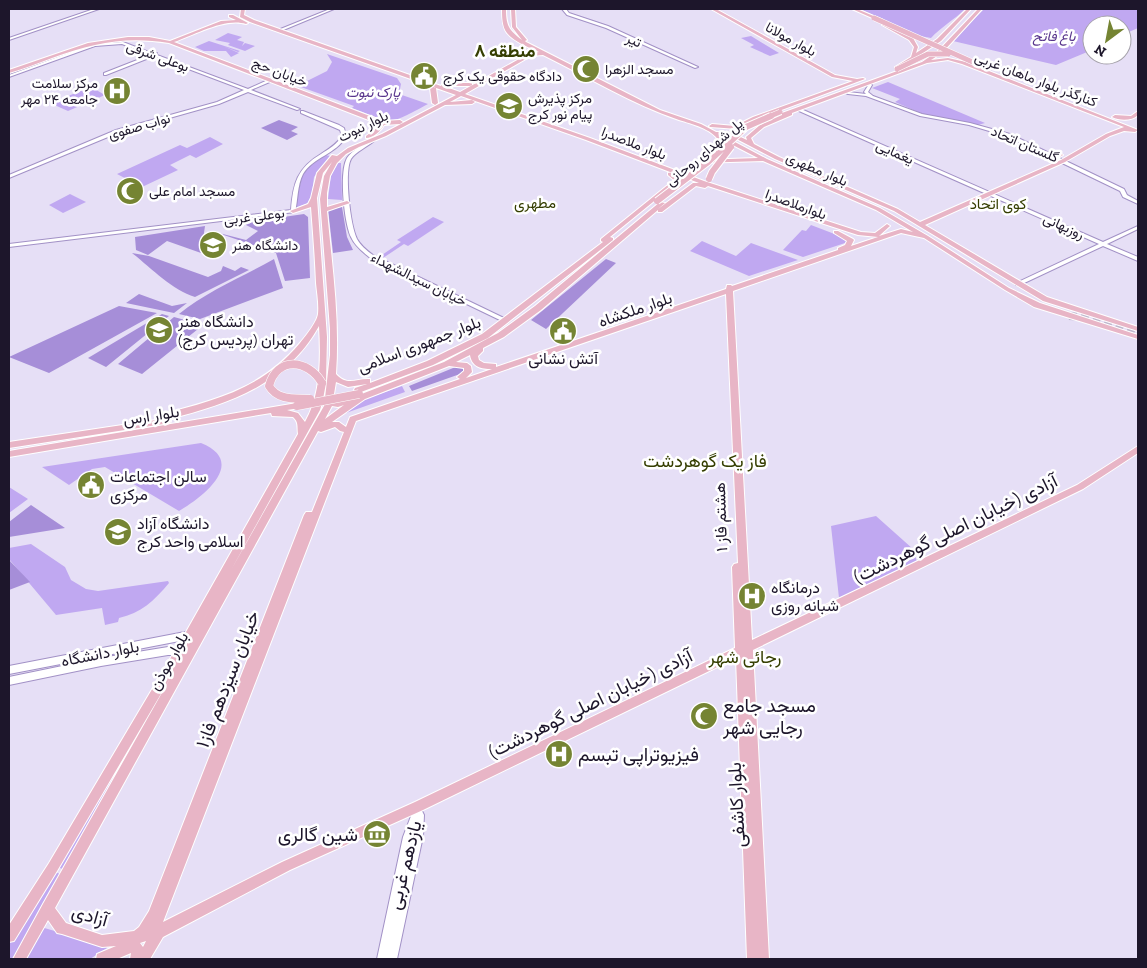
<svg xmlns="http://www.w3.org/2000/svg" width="1147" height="968" font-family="'Zilla Slab',Vazirmatn,serif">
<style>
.green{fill:#c0a8f1}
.forest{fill:#a68ed8}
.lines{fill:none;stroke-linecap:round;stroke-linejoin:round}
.major-tunnel{stroke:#beb7cd;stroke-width:8;stroke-dasharray:8 4;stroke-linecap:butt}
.minor-casing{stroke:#a291c6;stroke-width:2}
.major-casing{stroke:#fff;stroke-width:2}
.minor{fill:#fff;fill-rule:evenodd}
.major{fill:#e8b5c6;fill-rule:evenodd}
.major-bridge-far2-casing{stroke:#fff;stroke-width:6;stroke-linecap:butt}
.major-bridge-far1-casing{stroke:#fff;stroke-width:8;stroke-linecap:butt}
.major-bridge-casing{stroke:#fff;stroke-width:9;stroke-linecap:butt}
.major-bridge-far2{stroke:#e8b5c6;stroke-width:5}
.major-bridge-far1{stroke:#e8b5c6;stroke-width:6}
.major-bridge{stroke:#e8b5c6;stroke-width:8}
.labels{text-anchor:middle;stroke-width:5;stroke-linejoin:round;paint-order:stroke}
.far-park-label{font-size:14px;font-style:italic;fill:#58348c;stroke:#fff}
.far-street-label{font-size:14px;fill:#1d162b;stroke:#fff}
.far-poi-label{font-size:14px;fill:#1d162b;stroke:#fff;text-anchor:start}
.far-neighbourhood-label{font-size:15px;fill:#353e01;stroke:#fff}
.street-label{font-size:16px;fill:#1d162b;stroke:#fff}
.poi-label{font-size:16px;fill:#1d162b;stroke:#fff;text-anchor:start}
.far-district-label{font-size:18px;font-weight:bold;fill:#353e01;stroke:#fff}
.neighbourhood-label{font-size:18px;fill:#353e01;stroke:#fff}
.near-street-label{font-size:19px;fill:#1d162b;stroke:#fff}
.near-poi-label{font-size:19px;fill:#1d162b;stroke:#fff;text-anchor:start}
</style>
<rect width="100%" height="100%" fill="#e6dff6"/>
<path class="green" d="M860 9H965C954 20 941 27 931 38L920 36Z
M984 9H1138V28L1122 35V25H1092V50L1056 65 953 41Z
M228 33 242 37 237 40 244 42 242 46 245 43 255 46 245 51 228 45 230 43 215 40Z
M751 36 779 53 770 56 750 47 754 45 741 38Z
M209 41 240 51 238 52 223 46 239 53 231 57 226 51H204L195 47Z
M327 54 397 78 401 84 399 94 428 104C387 126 395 124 352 108L354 106 301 87 305 85 303 83 327 71 332 62Z
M888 82 985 123 978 125 925 115 895 102 900 99 872 88Z
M91 87 105 95 68 111 50 103Z
M210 137 223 144 196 158 190 155 170 165 178 170 142 187 117 174 180 145 187 148Z
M326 155 330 156 314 177 311 202 295 208 302 176 310 166Z
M338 163H341L342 200 328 199 331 175Z
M70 194 86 202 63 213 49 205Z
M433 217 444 222 408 246 404 244 383 258 379 257 401 242 397 240Z
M811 225 845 238 848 242 803 257 783 250 802 230 806 231Z
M702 241 736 256 751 243 798 260 749 276 690 251Z
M402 386 405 392 346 413 344 411 354 403Z
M201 443C248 462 203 497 179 511L105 467 92 469 69 485 42 467Z
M9 487 28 499 9 513Z
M876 516 913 549 917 562 839 598 831 526Z
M247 538 253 539 65 870 55 866Z
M31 544 65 567 71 580 86 589 98 591 168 581 169 583C154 601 141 613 119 618L118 622 105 625 102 608 56 615 9 559V548Z
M52 871 63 875 14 959H9V942Z
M41 927 106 946 107 948 90 959H22Z"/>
<path class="forest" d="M279 120 298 127 291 131 298 134 287 140 261 128Z
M342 207 347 237 353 250 333 253 328 209Z
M304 214 308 217 310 278 285 281 276 253 215 232 246 240 258 231 242 223Z
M205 226 201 253 167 241 148 255 136 250 135 237Z
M132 253 149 256 208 277 221 271 223 266 235 271 241 267 249 270 195 297C172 290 151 268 132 253Z
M274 259 283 288 200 319 179 314C207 291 242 277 274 259Z
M606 259 616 263 546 329 531 320Z
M139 294 172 306 187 303 174 313 126 303Z
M119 306 157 313 49 373 9 357Z
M162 314 169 316 106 367 88 358Z
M174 317 203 325 142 374 118 364Z
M458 366 465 370 460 374 412 391 409 386Z
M31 505 65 528 9 537V522Z
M9 560 30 582 9 590Z"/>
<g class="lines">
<path class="major-tunnel" d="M1069 316 1087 317 1138 334"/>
<g class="minor-casing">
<path id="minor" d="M94 9H99L9 40V38Z
M330 9H334L281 31 278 30Z
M562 9H566L569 13 608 26 698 67 695 68 606 28 567 15Z
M123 42 154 54 157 53V55L248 89 270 79H272V81L251 90 300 109 297 110 248 92 219 104 120 132 9 178V175L116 130 217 102 244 90 154 56 106 75H104V73L150 55 122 44 95 46 9 77V75L93 44Z
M869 84 872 85 868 92 873 96 922 114 970 123 1010 134 1124 189 1127 195 1138 201V204L1123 197 1120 191 1006 136 969 125 920 116 866 96 848 94 846 93 848 92 866 94 864 92Z
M799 109H801L1103 242 1138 226V229L1107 244 1138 257V261L1103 246 1020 285H1016V283L1099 244 799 111Z
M301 111H303L339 125 344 128 346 136C337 154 313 157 303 174 297 186 298 200 295 212L9 247V244L291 210C293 184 297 168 321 154 329 149 337 144 342 136L340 130 301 113Z
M371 139 375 140C369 146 355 152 351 159 344 172 350 224 357 239 361 246 366 250 373 255L508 320V322H504L369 257C362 251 355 246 351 237 344 222 339 172 347 158 351 151 365 144 371 139Z
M190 631 193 632 194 635 193 638 190 639 9 674V666Z
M168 647H180L183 648 184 651 183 654 180 655H168L101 666 9 685V677L101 658Z
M419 801 422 803 424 806 422 811 424 815 423 836 397 959H377L403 837 416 803ZM413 835V836L400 898 413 837Z"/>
</g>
<g class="major-casing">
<path id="major" d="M241 9H245L244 15 254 20 441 86 443 83H472V85L470 86H443L460 92 528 54 539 52C530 48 513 41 507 33 502 27 502 16 502 9H506C506 26 509 30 522 40L512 27 511 9H515L516 27 527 40 525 41 526 42 660 110 701 124 716 132H719L720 134 767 159 880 208 928 236 1009 288 1040 303 1138 335V339L1034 307 1005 290 924 238 901 233 733 291 752 640 1077 485 1138 446V453L1083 489 753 650 769 959H747L736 658 423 810 290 870 163 937 150 959H130L131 953 117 959H96L97 954 116 946 102 947 62 934 57 933 48 920 26 959H13L43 904 172 675 57 871 14 941 9 942V925L49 863 186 632 298 434C297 427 299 422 293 417L272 416 271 413 9 457V451L297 403 301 406 300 408 287 410 298 413 305 422C321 394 321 358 319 326 287 384 229 404 169 419L171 421 170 423 9 448V442L156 420 155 418 156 416C213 400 260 391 300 343 305 337 317 322 318 314 319 304 317 293 316 283 315 258 313 232 311 207L293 213 290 211 308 204 311 198 317 173 332 155 337 156 348 148 382 134 456 95 250 22 240 17ZM543 55C588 77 632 104 679 120 692 124 712 129 719 141L710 151V153L726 157V155L716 151 725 141 758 158 699 160 697 161V163L763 161 876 210 913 232 901 229 879 236 890 226 887 224 875 233 861 232 704 181 590 138 465 94 531 56ZM461 96 586 140 699 183H693L658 209 665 203 660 202 535 306 498 333 444 362 359 395C353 400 341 402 333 400L336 382 348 387 367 384 355 388 354 390 358 393 361 392 433 365 488 338 613 240V238L610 237 680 180C678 175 673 172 668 173V175L674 180 601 239V241L603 242 482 334 427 361 370 383V379C356 378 348 387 336 374 340 319 332 265 327 211L350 203 347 201 327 207V193L330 176 337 163 346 154 359 147 386 136 445 105 472 104 475 102 472 100 450 102ZM332 162 324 176 320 199 330 329V355L325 398 323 399 326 383 327 337 317 198 323 173ZM696 186 705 188 708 186 858 235 878 237 851 246 854 240 853 239 838 231H834V233L847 241 845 245 838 248V250L732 286 731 285H727L726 289 496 367V364L484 363 479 360 478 356 483 351V348L504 337 541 310 658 210V212H662ZM726 294 738 563 734 564 732 567 735 648 415 802 282 862 163 922 356 421ZM470 355C472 367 481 369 492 369L466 378 472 372 471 366 467 363 456 362ZM449 366 464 368V371L457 377 460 379 350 417 346 427 339 422H332L365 399ZM322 403 324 404V406L231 570 320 410ZM344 405 325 419 332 406 338 407ZM335 427 340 431 344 432 312 512H306L304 515 149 911 139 927 134 931 102 935 66 923 55 908 318 431 321 432ZM146 941 143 947 140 943Z
M711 9H716L835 75 857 79 863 78 865 79 757 119 738 129 710 127 709 126 712 124 735 126 753 117 853 81 832 77Z
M852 9H857L883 20 879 21Z
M967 9H971L941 41 899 69H895V67L911 57 914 47 909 40 882 25V23H886L913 38 918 47 916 53 937 39Z
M978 9H982L942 53 931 60 948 58 966 62 1138 130 1135 132 1124 131 1110 136 1065 162 925 225 1047 297 1138 327V331L1043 301 894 211 775 159 727 134 732 133 747 140 746 137 760 125 782 115V113L922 62 938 51ZM948 60 962 64 1124 127 1106 134 1061 160 920 222 898 209 779 157 754 144 751 138 764 127 792 115V113L927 63Z
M229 15H233L248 23 246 24C226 17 194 35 174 42L383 121 400 120 403 122 400 124 384 125C381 131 373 138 366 138V136L377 128 379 124 169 43C125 36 94 43 52 58 38 63 23 69 9 73V70L88 43 128 37H149L170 41 221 21 236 20 229 17Z
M433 86 436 88 438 103 435 105 432 103 430 88Z
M1138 111V115C1132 121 1120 121 1112 117L1115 115 1131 116Z
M1050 153H1060L1063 155 1060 157 1048 156V154Z"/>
</g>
<use href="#minor" class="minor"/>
<use href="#major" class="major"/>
<g class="major-bridge-far2-casing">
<path id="major-bridge-far2" d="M874 18 977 64
M897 69 928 54H948
M768 117 780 112"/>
</g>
<g class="major-bridge-far1-casing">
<path id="major-bridge-far1" d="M709 179 712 172 731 147
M657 201 708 162 746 127 771 116"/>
</g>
<g class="major-bridge-casing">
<path id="major-bridge" d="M310 399C295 398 278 401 269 386 277 356 308 359 322 383
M297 406 359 394"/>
</g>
<use href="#major-bridge-far2" class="major-bridge-far2"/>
<use href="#major-bridge-far1" class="major-bridge-far1"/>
<use href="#major-bridge" class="major-bridge"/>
</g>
<defs>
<g id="mosque-disc" transform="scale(1.4375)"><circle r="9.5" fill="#758433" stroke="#fff"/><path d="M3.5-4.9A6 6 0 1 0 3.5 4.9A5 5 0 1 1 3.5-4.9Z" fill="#fff"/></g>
<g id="civic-disc" transform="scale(1.4375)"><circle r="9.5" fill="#758433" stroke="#fff"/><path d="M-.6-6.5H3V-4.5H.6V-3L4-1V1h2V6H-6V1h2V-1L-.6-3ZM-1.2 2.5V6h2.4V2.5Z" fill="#fff"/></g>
<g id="hospital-disc" transform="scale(1.4375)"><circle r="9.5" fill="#758433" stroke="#fff"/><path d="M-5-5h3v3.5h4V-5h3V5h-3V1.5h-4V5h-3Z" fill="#fff"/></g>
<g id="university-disc" transform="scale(1.4375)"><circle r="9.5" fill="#758433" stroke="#fff"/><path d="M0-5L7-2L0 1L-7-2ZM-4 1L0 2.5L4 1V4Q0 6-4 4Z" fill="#fff"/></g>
<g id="museum-disc" transform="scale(1.4375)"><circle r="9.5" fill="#758433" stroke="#fff"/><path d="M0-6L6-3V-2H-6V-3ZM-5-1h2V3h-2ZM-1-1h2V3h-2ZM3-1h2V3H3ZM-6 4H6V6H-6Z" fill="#fff"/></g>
</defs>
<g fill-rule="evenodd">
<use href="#mosque-disc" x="586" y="69"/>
<use href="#civic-disc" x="424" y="76"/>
<use href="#hospital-disc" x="117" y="91"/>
<use href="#university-disc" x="509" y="106"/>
<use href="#mosque-disc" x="130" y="191"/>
<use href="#university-disc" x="213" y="245"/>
<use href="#university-disc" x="159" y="330"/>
<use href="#civic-disc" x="563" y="331"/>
<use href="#civic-disc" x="91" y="485"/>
<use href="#university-disc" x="118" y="532"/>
<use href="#hospital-disc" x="752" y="596"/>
<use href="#mosque-disc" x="704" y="716"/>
<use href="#hospital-disc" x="559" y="754"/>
<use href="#museum-disc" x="377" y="834"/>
</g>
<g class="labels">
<g class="far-park-label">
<text x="1054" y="41">باغ فاتح</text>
<text x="373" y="97">پارک نبوت</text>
</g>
<g class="far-street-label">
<text transform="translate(791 39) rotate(29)" y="5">بلوار مولانا</text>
<text transform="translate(634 40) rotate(23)" y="5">تیر</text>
<text transform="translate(158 56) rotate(20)" y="5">بوعلی شرقی</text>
<text transform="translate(280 72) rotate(21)" y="5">خیابان حج</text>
<text transform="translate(1036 79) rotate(21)" y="5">کنارگذر بلوار ماهان غربی</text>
<text transform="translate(139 126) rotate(-16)" y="5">نواب صفوی</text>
<text transform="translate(363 126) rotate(-26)" y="5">بلوار نبوت</text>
<text transform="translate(634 143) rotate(21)" y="5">بلوار ملاصدرا</text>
<text transform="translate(1025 144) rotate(23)" y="5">گلستان اتحاد</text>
<text transform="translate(704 152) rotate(-40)" y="5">پل شهدای روحانی</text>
<text transform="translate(895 152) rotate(24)" y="5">یغمایی</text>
<text transform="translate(817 169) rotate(23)" y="5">بلوار مطهری</text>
<text transform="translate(796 204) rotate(20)" y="5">بلوارملاصدرا</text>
<text transform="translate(254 216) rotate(-7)" y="5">بوعلی غربی</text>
<text transform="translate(1064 226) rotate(24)" y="5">روزبهانی</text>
<text transform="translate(419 279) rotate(26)" y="5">خیابان سیدالشهداء</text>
</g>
<g class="far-poi-label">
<text x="605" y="74">مسجد الزهرا</text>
<text x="443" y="81">دادگاه حقوقی یک کرج</text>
<text x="98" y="88" text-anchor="end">مرکز سلامت<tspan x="98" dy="16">جامعه ۲۴ مهر</tspan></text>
<text x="528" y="103">مرکز پذیرش<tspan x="528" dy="16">پیام نور کرج</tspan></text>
<text x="149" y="196">مسجد امام علی</text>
<text x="232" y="250">دانشگاه هنر</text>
</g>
<g class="far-neighbourhood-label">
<text x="535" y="208">مطهری</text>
<text x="998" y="209">کوی اتحاد</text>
</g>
<g class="street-label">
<text transform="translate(635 309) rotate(-19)" y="6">بلوار ملکشاه</text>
<text transform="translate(419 344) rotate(-21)" y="6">بلوار جمهوری اسلامی</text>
<text transform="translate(151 415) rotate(-9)" y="6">بلوار ارس</text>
<text transform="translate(720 517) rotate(-92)" y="6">هشتم فاز ۱</text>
<text transform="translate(100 653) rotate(-11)" y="6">بلوار دانشگاه</text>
<text transform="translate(168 661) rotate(-61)" y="6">بلوار موذن</text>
</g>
<g class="poi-label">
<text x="178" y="327">دانشگاه هنر<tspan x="178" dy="18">تهران (پردیس کرج)</tspan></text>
<text x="563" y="364" text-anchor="middle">آتش نشانی</text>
<text x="110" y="482">سالن اجتماعات<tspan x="110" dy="18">مرکزی</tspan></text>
<text x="137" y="529">دانشگاه آزاد<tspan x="137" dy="18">اسلامی واحد کرج</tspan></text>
<text x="771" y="593">درمانگاه<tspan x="771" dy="18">شبانه روزی</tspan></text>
</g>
<g class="far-district-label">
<text x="505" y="57">منطقه ۸</text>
</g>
<g class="neighbourhood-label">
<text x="705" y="467">فاز یک گوهردشت</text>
<text x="745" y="663">رجائی شهر</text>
</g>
<g class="near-street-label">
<text transform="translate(955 528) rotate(-26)" y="7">آزادی (خیابان اصلی گوهردشت)</text>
<text transform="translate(227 679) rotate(-69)" y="7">خیابان سیزدهم فاز۱</text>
<text transform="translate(590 703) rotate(-26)" y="7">آزادی (خیابان اصلی گوهردشت)</text>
<text transform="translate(736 805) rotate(-93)" y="7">بلوار کاشفی</text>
<text transform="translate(404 865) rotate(-76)" y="7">یازدهم غربی</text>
<text transform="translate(90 915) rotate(16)" y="7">آزادی</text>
</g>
<g class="near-poi-label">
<text x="723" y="712">مسجد جامع<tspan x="723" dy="22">رجایی شهر</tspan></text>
<text x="578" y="761">فیزیوتراپی تبسم</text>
<text x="358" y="841" text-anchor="end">شین گالری</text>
</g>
</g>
<rect width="1147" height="968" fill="none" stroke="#1d162b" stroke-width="20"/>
<g transform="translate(1107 40) rotate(212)"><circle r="24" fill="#ffffff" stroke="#a5a2aa"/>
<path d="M0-4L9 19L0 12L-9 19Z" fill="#758433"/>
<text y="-8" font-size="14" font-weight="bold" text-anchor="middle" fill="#1d162b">N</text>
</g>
</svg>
